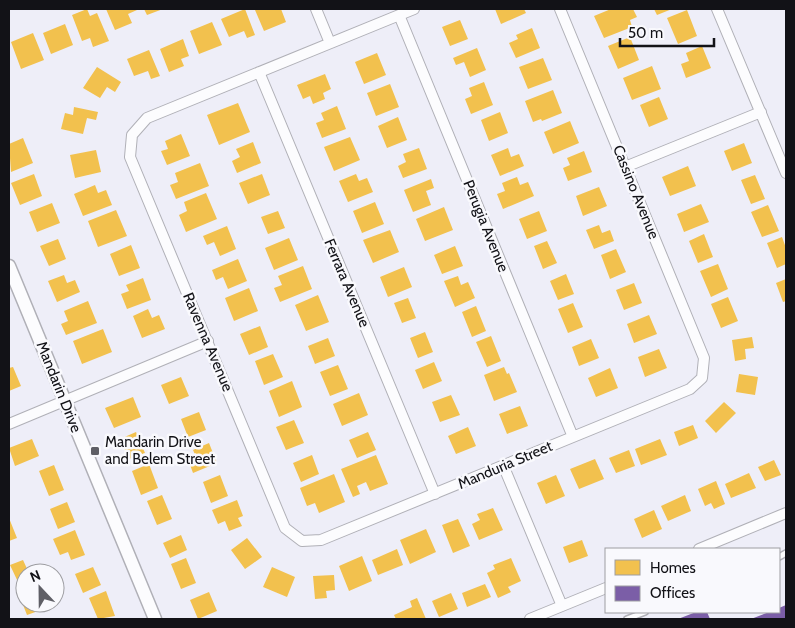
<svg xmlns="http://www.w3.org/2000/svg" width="795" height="628" font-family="Cabin,sans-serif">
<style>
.homes{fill:#f2c14e}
.offices{fill:#7b5ea7}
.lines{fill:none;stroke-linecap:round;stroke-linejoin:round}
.service-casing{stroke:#b0b0b7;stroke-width:8}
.minor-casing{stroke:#b0b0b7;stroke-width:12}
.tertiary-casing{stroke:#b0b0b7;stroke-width:15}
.service{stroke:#fcfcfe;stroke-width:5}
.minor{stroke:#fcfcfe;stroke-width:10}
.tertiary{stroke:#fcfcfe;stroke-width:12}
.poi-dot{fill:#5f5f66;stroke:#f9f9fd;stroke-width:2}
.labels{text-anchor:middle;stroke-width:5;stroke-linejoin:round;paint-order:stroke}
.street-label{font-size:15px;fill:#121217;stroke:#f9f9fd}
.poi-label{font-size:15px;fill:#121217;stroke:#f9f9fd;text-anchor:start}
</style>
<rect width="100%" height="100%" fill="#eeeef8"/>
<path class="homes" d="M87 9 90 16 97 13 109 41 93 47 90 38 82 41 72 15Z
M106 9H137V10L128 14 132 23 115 30Z
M144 9H163L147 15Z
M245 9 255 35 247 38 244 31 229 37 221 19Z
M258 9H281L286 22 264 31 255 10Z
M495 9H524L526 13 501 24Z
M611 9H633L637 17 630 20 632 27 604 38 594 16Z
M654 9H672L657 15Z
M687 10 697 36 678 44 667 18Z
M460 20 468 39 450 46 442 27Z
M212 22 222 45 199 54 190 31Z
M65 24 73 45 51 54 43 33Z
M532 28 540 48 516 58 509 43 518 39 516 35Z
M33 33 44 60 21 69 11 42Z
M630 37 639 60 618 69 608 46Z
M183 39 189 56 181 59 184 66 169 72 160 49Z
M702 46 711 68 686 78 681 64 689 61 686 53Z
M477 48 486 70 470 77 464 62 456 65 453 58Z
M149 50 160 76 151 79 148 71 134 76 127 59Z
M377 53 386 75 364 84 355 62Z
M543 58 552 80 528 89 519 67Z
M652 66 661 89 632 100 623 78Z
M97 67 121 82 115 92 107 87 100 98 83 88Z
M325 74 331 89 323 93 325 99 313 104 310 96 303 99 297 85Z
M484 82 493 105 471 114 465 99 472 96 469 88Z
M390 84 399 107 376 116 367 93Z
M553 90 562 113 542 121 541 119 533 122 525 101Z
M659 97 668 119 649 127 640 105Z
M238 103 250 132 219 145 207 115Z
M337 106 346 129 322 138 316 123 324 120 321 113Z
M74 107 98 112 96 120 87 118 83 134 61 129 65 113 73 115Z
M500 112 508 133 489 141 481 120Z
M398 117 407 140 387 148 378 126Z
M570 121 579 143 553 154 544 132Z
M181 134 190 156 167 165 161 151 168 149 165 141Z
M350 137 360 160 334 171 324 147Z
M23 138 33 163 11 172 9 144Z
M253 142 261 163 237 173 232 161 240 157 236 149Z
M744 143 752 163 732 171 724 151Z
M419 148 427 169 403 178 398 166 406 162 403 154Z
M508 148 511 157 519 154 524 166 500 176 491 155Z
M96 150 101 172 75 178 70 155Z
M584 151 592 172 568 181 563 168 570 165 567 158Z
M200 163 209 186 176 199 170 185 178 182 175 173Z
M688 166 696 186 670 196 662 177Z
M34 174 42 196 20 205 11 183Z
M262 174 270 195 248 204 239 183Z
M356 174 359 181 367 178 373 192 348 202 339 181Z
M755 175 765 199 751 204 741 180Z
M517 177 520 185 528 182 534 196 503 209 497 194 505 191 502 183Z
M431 179 434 188 426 191 431 205 413 212 404 190Z
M95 185 98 193 106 190 112 205 83 216 74 194Z
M599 187 607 206 583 216 576 196Z
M206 193 217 219 186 232 179 215 187 211 184 202Z
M375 202 384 224 362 233 353 211Z
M52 203 60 223 37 232 29 212Z
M701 204 709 222 684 232 677 214Z
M768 205 779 231 762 237 751 212Z
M444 207 453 230 425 241 416 219Z
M116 210 127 236 98 247 88 221Z
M278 211 285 228 268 234 261 217Z
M539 211 547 231 527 239 519 219Z
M599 225 602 233 610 230 614 241 594 249 586 230Z
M227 226 236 249 220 256 214 242 207 245 203 236Z
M390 230 399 252 373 263 363 240Z
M704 234 713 257 698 263 689 241Z
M782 237 786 248V264L777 268 767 243Z
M289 238 298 260 274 270 265 248Z
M58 239 66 259 49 266 40 246Z
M547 241 557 263 543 269 534 246Z
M131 245 140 268 119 276 110 254Z
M455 246 463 266 442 274 434 255Z
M616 249 626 272 610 279 601 255Z
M238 259 247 281 228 289 223 277 216 280 212 270Z
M718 264 728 289 711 297 700 271Z
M303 266 312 289 280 302 274 288 282 285 278 276Z
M404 267 412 287 388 297 380 277Z
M566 274 574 294 558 300 550 281Z
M64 275 67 283 75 280 80 292 57 302 48 281Z
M458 276 461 285 468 282 475 298 455 307 444 281Z
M143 278 151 300 127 309 121 294 129 291 126 285Z
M786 279V301L783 302 776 283Z
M634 283 642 303 624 310 616 290Z
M249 288 258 311 234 321 225 298Z
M318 295 329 322 306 331 295 305Z
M728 297 738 321 721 328 711 304Z
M408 298 416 318 402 323 394 303Z
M88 301 97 323 66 335 61 324 68 321 64 311Z
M573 303 583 327 568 333 558 309Z
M476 306 486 331 472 337 462 312Z
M148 309 152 318 159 315 165 329 142 338 133 316Z
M649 315 657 334 634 343 627 324Z
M260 326 268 347 249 355 240 334Z
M103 329 112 352 82 364 73 341Z
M425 332 433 352 418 358 410 338Z
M491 336 501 361 487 367 476 342Z
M752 337 754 348 745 349 746 359 735 361 732 340Z
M328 338 335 356 315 364 308 346Z
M591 339 599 358 579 366 572 347Z
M659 349 667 368 645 377 638 357Z
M273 354 283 377 264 385 255 361Z
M434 362 442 381 423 389 415 370Z
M338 365 348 389 330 396 320 372Z
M13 367 21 386 9 391V368Z
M504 367 507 374 509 373 517 392 494 401 484 375Z
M610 368 618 388 596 397 588 378Z
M739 374 758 377 755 395 736 392Z
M181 377 189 396 169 404 161 385Z
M292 381 302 407 279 417 269 391Z
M359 393 368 415 342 426 333 404Z
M451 395 460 415 440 422 432 402Z
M133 397 141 417 114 428 105 408Z
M724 402 736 413 716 433 705 421Z
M520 406 528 426 507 434 499 414Z
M199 412 206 430 188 437 181 419Z
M294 420 304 443 286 450 276 427Z
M693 425 698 438 679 446 674 432Z
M468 427 476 446 456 454 448 436Z
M136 432 145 453 129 459 120 439Z
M368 432 376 450 357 458 349 440Z
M32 439 39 456 15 466 9 448Z
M660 439 667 455 641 465 635 449Z
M209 443 217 463 193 473 189 462 197 459 193 450Z
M629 450 635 466 616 473 609 458Z
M312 455 319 474 301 482 293 463Z
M376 455 388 484 370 491 366 482 357 486 360 494 353 497 341 469Z
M595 459 604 479 579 489 570 469Z
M774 460 781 475 765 481 758 467Z
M149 464 158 488 141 495 132 471Z
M54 465 64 490 49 496 39 471Z
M749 473 756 488 731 498 725 484Z
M334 474 345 502 319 513 315 503 307 506 300 488Z
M220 475 228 496 211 503 203 482Z
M556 475 565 496 546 504 537 483Z
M716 481 725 504 714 509 711 503 705 506 698 489Z
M162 495 172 519 157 525 147 501Z
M685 495 691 511 668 521 661 506Z
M237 500 243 516 238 518 242 526 229 531 225 521 218 524 212 510Z
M67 502 75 522 58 529 50 509Z
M493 508 503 530 479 540 472 524 480 520 477 514Z
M654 510 662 529 642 538 634 519Z
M9 518 17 538 9 541Z
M458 519 470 546 453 553 442 525Z
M426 529 436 552 410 564 400 540Z
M75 530 85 555 71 560 68 552 60 555 53 539Z
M181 535 187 550 170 558 163 543Z
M247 538 262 557 245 569 231 550Z
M582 540 588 556 569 563 563 547Z
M397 549 403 565 378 575 372 560Z
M362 556 372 581 349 591 339 566Z
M186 558 196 583 181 589 171 564Z
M511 558 521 581 508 587 511 592 498 598 487 573 495 569 493 565Z
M23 560 29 573H25V579L18 582 10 565Z
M93 567 101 585 83 593 75 574Z
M272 567 295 577 287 597 263 587Z
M334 575 335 590 326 591 327 598 315 599 313 576Z
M485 584 491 597 467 607 462 593Z
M25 589V603H38L41 610 27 615 18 592Z
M106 591 115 616 98 619 89 598Z
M209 592 217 611 198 619 190 600Z
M451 593 458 609 439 617 432 601Z
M417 598 426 619H396L394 615 412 607 410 601Z"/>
<path class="offices" d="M786 605V619H751L769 612H779V608Z
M696 612H707L710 619H678Z"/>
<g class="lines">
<g class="service-casing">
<path id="service" d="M779 557 786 553
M627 619 645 612"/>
</g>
<g class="minor-casing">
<path id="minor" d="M316 9 330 43
M414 9 147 118 132 135 130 157 285 528 302 541 321 540 690 389 702 378 704 358 560 9
M717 9 786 173
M399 15 573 437
M259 72 435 494
M625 167 761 112
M9 424 208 341
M503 465 562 606
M699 549 786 513
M530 619 606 588"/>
</g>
<g class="tertiary-casing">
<path id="tertiary" d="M9 266 155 619"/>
</g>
<use href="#service" class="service"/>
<use href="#minor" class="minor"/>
<use href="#tertiary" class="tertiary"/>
</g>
<rect class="poi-dot" x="90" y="446" width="10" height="10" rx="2.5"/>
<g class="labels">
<g class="street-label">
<text transform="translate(636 192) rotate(68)" y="5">Cassino Avenue</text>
<text transform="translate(486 226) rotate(68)" y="5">Perugia Avenue</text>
<text transform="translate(347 283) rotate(67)" y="5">Ferrara Avenue</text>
<text transform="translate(208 342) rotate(67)" y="5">Ravenna Avenue</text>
<text transform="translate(59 387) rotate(68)" y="5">Mandarin Drive</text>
<text transform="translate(505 465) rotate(-23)" y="5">Manduria Street</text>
</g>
<g class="poi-label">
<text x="105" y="447">Mandarin Drive<tspan x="105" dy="17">and Belem Street</tspan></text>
</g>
</g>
<rect width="795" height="628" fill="none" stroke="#121217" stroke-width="20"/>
<rect x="605" y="548" width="175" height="65" fill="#f9f9fd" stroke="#9d9da1"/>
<rect x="615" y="560" width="25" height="15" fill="#f2c14e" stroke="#9d9da1"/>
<text x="650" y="573" font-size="15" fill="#121217">Homes</text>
<rect x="615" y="586" width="25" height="15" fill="#7b5ea7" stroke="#9d9da1"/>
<text x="650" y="598" font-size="15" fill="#121217">Offices</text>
<g transform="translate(40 588) rotate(338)"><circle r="24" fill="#f9f9fd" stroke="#9d9da1"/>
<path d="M0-4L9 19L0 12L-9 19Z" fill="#5f5f66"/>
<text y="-8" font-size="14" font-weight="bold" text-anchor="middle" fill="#121217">N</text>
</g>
<path d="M620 38v8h94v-8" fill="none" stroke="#121217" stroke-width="2.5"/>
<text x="628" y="38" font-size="15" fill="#121217" stroke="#f9f9fd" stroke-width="4" paint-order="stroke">50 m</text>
</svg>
